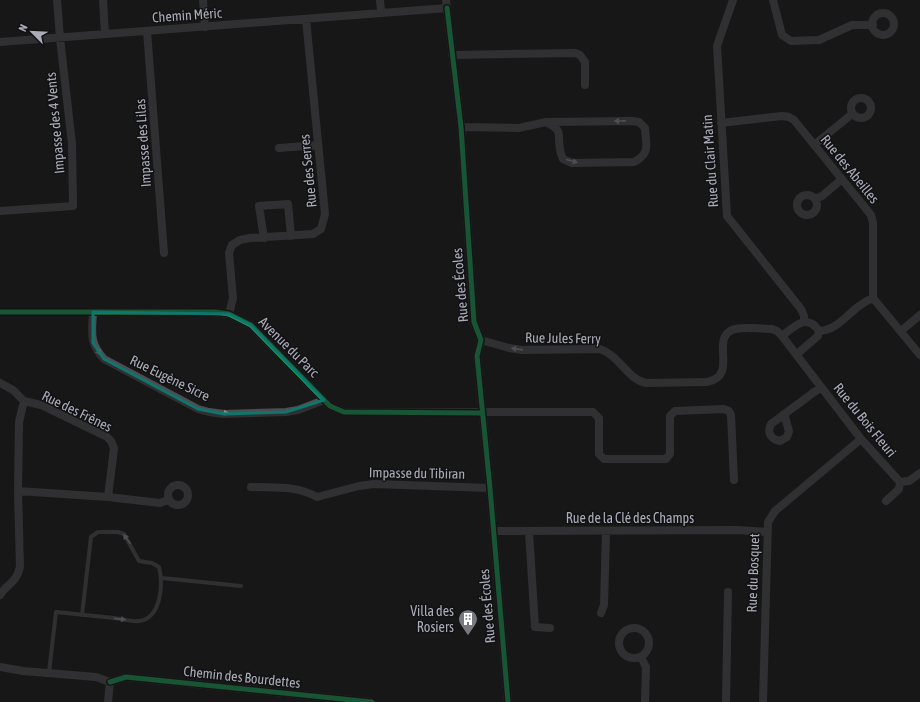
<svg xmlns="http://www.w3.org/2000/svg" width="920" height="702" font-family="'Asap Condensed',sans-serif">
<style>
.lines{fill:none;stroke-linecap:round;stroke-linejoin:round}
.service{stroke:#4e4e52;stroke-width:4}
.minor{stroke:#4e4e52;stroke-width:8}
.cycleway-casing{stroke:#121214;stroke-width:8}
.cycleway{stroke:#1a9f57;stroke-width:5}
.oneway{fill:#8e9099}
.marked{fill:none;stroke:#0f766e;stroke-width:3;stroke-linejoin:round}
.labels{text-anchor:middle;stroke-width:3;stroke-linejoin:round;paint-order:stroke}
.street-label{font-size:14px;fill:#aaacb8;stroke:#121214}
.poi-label{font-size:14px;fill:#aaacb8;stroke:#121214;text-anchor:end}
</style>
<rect width="100%" height="100%" fill="#181818"/>
<g class="lines">
<path class="service" d="M162 578 241 586
M49 672 56 612C76 614 95 616 114 618 122 619 132 622 139 621 162 618 163 583 159 567L152 563 139 561 124 534 118 532H98L91 537 82 615"/>
<path class="minor" d="M103 0 105 34
M203 0 205 27
M380 0 381 12
M446 0 461 127 474 322 481 340 477 356 490 488 508 702
M733 0 717 46 727 216 801 309 804 316V321
M773 0 782 35 791 41 819 40 852 25H873
M872 24a11 11 0 1 1 22 0a11 11 0 1 1-22 0Z
M147 31 164 253
M0 42 447 8
M452 55 575 53 580 55 585 62V85
M851 108a10 10 0 1 1 20 0a10 10 0 1 1-20 0Z
M721 123 782 116 789 117 794 120 871 215 873 223V298C868 300 863 303 859 306 847 315 835 331 819 331
M461 127 519 128 546 122 633 121 639 122 645 128C646 144 651 153 634 162L572 163 563 159C562 156 560 152 560 149 557 132 564 132 546 122
M814 145 852 114
M279 148 318 145
M797 205a10 10 0 1 1 20 0a10 10 0 1 1-20 0Z
M815 199 822 196 841 180
M0 211 73 206 72 144 60 38 57 0
M264 238 259 206 288 204 291 236
M873 298 920 355
M0 312H215L229 314 251 325 330 406 344 412H593L599 418V454L604 459H666L670 454V416L675 411 724 409 729 411 731 415 734 480
M93 312C92 332 89 343 104 359L198 409 209 412 224 414 286 412 298 410 324 400
M229 314 233 298 229 253 232 245 240 240 250 238 313 234 321 229 325 214 306 19
M901 331 920 315
M782 336C795 326 807 313 819 331L818 336 797 354
M481 340 509 348 522 350 600 349C619 355 627 379 646 383L707 382C739 376 710 340 732 330 741 326 762 329 772 329L777 331 782 336 861 439 900 482 909 481 920 473
M0 383 13 390 24 401 41 405 107 437 111 441 114 448 108 497
M784 414 789 431 787 437 780 441C770 439 767 432 771 424L821 387
M168 495a10 10 0 1 1 20 0a10 10 0 1 1-20 0Z
M251 487C276 488 295 485 317 497L359 486 374 484 490 488
M18 491 108 497 160 503 168 500
M886 501 899 489 900 482
M493 531 738 530 767 532
M529 532 535 627 550 628
M0 595C7 583 16 584 20 567L18 491 19 422 24 401
M601 613 604 605 606 532
M619 643a15 15 0 1 1 30 0a15 15 0 1 1-30 0Z
M641 657 646 667 645 702
M0 667 23 671 96 677 110 682 126 677 372 702
M108 702 110 682
M726 702 728 592
M763 702 768 522 775 511 861 439"/>
<g class="cycleway-casing">
<path id="cycleway" d="M447 8 461 127 474 322 481 340 477 356 490 488 508 702
M0 312H215L229 314 251 325 330 406 344 412 482 413
M110 682 126 677 372 702"/>
</g>
<use href="#cycleway" class="cycleway"/>
</g>
<defs><path id="oneway-solid" d="M-6-.8H1V-3.2L6.5 0L1 3.2V.8H-6Z"/></defs>
<g class="oneway">
<use href="#oneway-solid" transform="translate(620 121) rotate(179)"/>
<use href="#oneway-solid" transform="translate(572 161) rotate(15)"/>
<use href="#oneway-solid" transform="translate(517 349) rotate(-172)"/>
<use href="#oneway-solid" transform="translate(97 350) rotate(58)"/>
<use href="#oneway-solid" transform="translate(223 413) rotate(3)"/>
<use href="#oneway-solid" transform="translate(127 539) rotate(-126)"/>
<use href="#oneway-solid" transform="translate(120 619) rotate(6)"/>
</g>
<path d="M0 0H920V702H0ZM93 312 229 314 251 325 324 400 286 412 224 414 198 409 104 359 93 343Z" fill="#181818" fill-opacity=".55" fill-rule="evenodd"/>
<path class="marked" d="M93 312 229 314 251 325 324 400 286 412 224 414 198 409 104 359 93 343Z"/>
<defs>
<g id="building-pin" transform="scale(1)"><path d="M0 17L-7.5 6A9.5 9.5 0 1 1 7.5 6Z" fill="#777880" stroke="#121214"/><path d="M-4-6H4V6H1V3H-1V6H-4ZM-2.5-4.3h1.7v1.8h-1.7ZM.8-4.3h1.7v1.8H.8ZM-2.5-1h1.7V.8h-1.7ZM.8-1h1.7V.8H.8Z" fill="#fff"/></g>
</defs>
<g fill-rule="evenodd">
<use href="#building-pin" x="468" y="619"/>
</g>
<g class="labels">
<g class="street-label">
<text transform="translate(187 15) rotate(-4)" y="5">Chemin Méric</text>
<text transform="translate(55 123) rotate(-95)" y="5">Impasse des 4 Vents</text>
<text transform="translate(143 143) rotate(-94)" y="5">Impasse des Lilas</text>
<text transform="translate(710 161) rotate(-94)" y="5">Rue du Clair Matin</text>
<text transform="translate(850 169) rotate(51)" y="5">Rue des Abeilles</text>
<text transform="translate(308 171) rotate(-96)" y="5">Rue des Serres</text>
<text transform="translate(460 285) rotate(-95)" y="5">Rue des Écoles</text>
<text transform="translate(563 338) rotate(1)" y="5">Rue Jules Ferry</text>
<text transform="translate(289 347) rotate(45)" y="5">Avenue du Parc</text>
<text transform="translate(170 378) rotate(26)" y="5">Rue Eugène Sicre</text>
<text transform="translate(77 411) rotate(26)" y="5">Rue des Frênes</text>
<text transform="translate(865 420) rotate(51)" y="5">Rue du Bois Fleuri</text>
<text transform="translate(417 473) rotate(1)" y="5">Impasse du Tibiran</text>
<text x="630" y="523">Rue de la Clé des Champs</text>
<text transform="translate(753 573) rotate(-88)" y="5">Rue du Bosquet</text>
<text transform="translate(487 606) rotate(-95)" y="5">Rue des Écoles</text>
<text transform="translate(242 677) rotate(6)" y="5">Chemin des Bourdettes</text>
</g>
<g class="poi-label">
<text x="454" y="616">Villa des<tspan x="454" dy="16">Rosiers</tspan></text>
</g>
</g>
<g transform="translate(32 32) rotate(294)" stroke="#121214" stroke-width="3" paint-order="stroke">
<path d="M0-3L7 15L0 10L-7 15Z" fill="#aaacb8"/>
<text y="-6" font-size="11" font-weight="bold" text-anchor="middle" fill="#aaacb8">N</text>
</g>
</svg>
